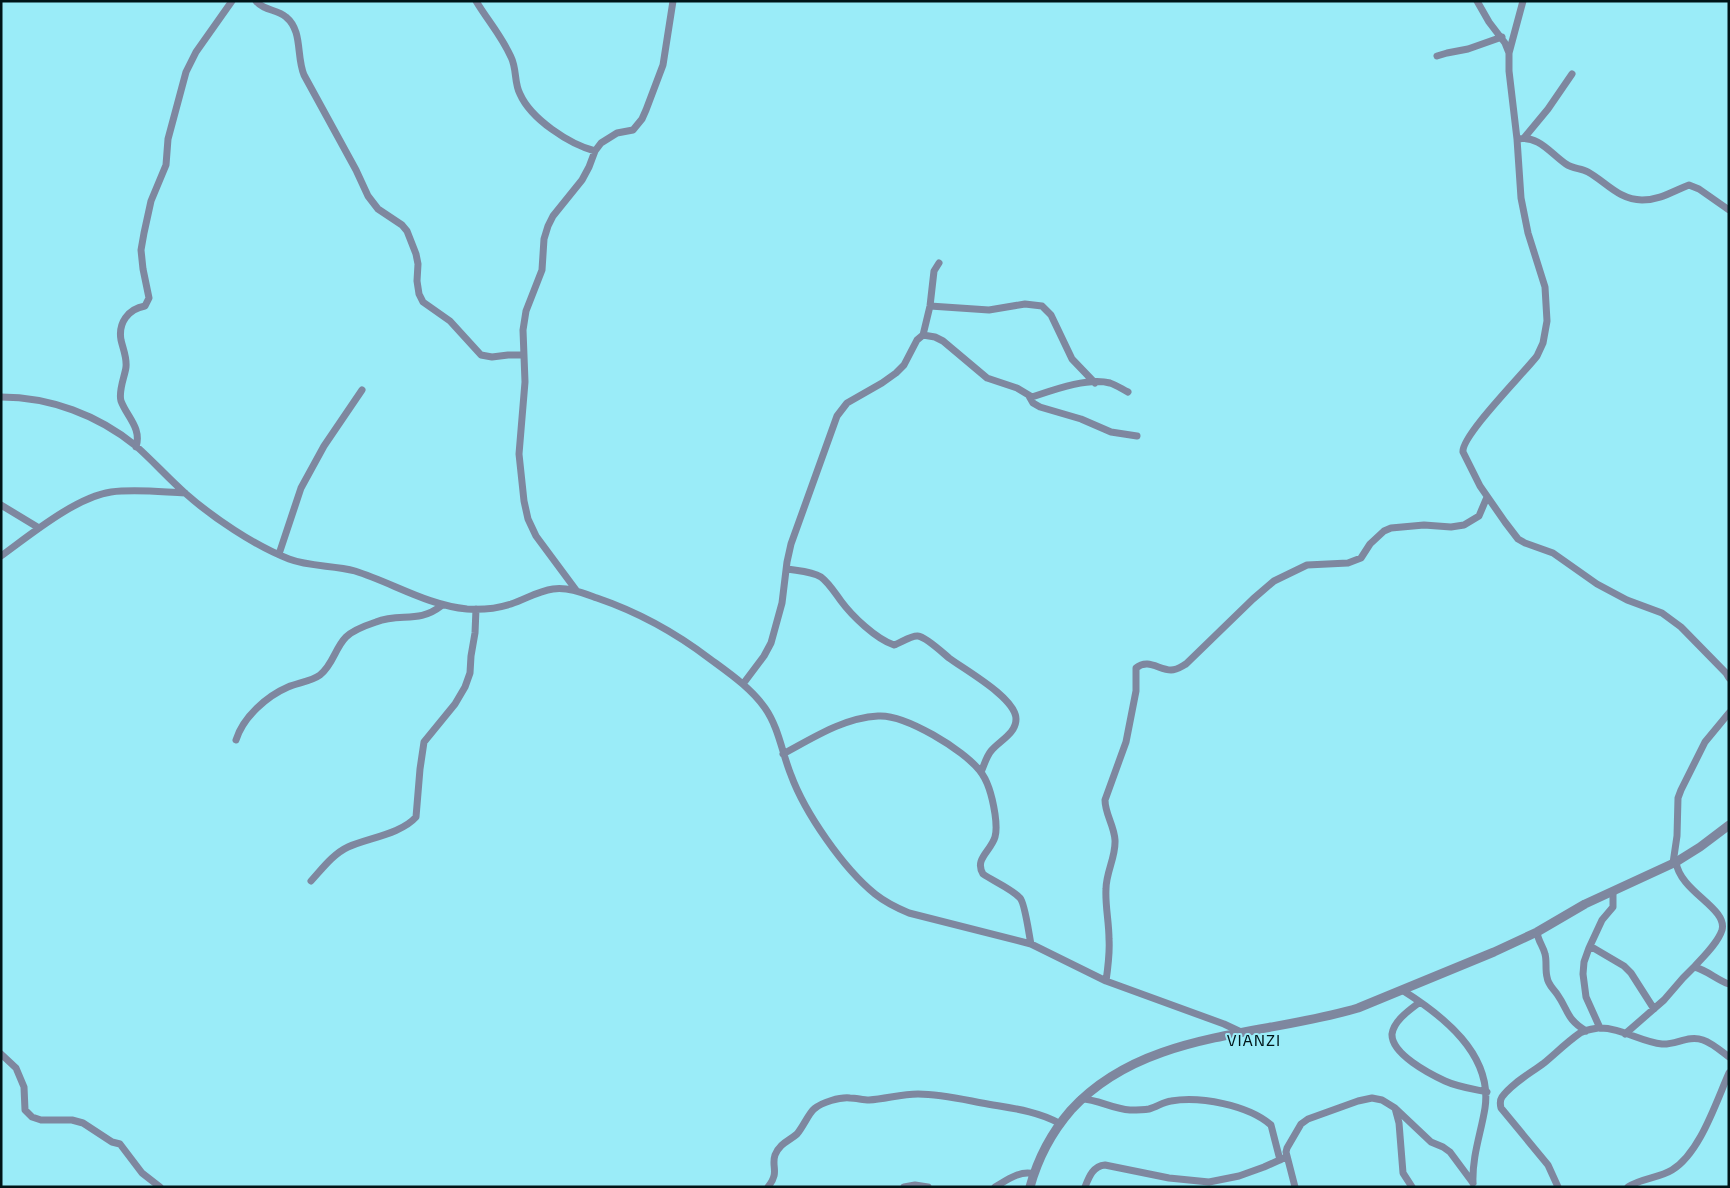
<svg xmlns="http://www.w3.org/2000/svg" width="1730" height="1188" font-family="'Exo 2',sans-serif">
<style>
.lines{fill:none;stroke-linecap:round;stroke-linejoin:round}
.minor{stroke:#7e879f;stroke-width:7}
.tertiary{stroke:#7e879f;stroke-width:9}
.labels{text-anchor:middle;stroke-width:4;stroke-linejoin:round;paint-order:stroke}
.quarter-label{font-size:16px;letter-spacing:1px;fill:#001518;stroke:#9aecf8}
</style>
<rect width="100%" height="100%" fill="#9aecf8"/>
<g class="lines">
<path class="minor" d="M256 1C264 11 277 9 286 17 303 31 296 56 304 75L356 170 368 196 378 209 402 225 407 231 416 254 418 264 417 281 419 294 423 302 450 321 481 355 492 357 508 355H523
M476 1C488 21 501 35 511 57 517 69 514 83 520 94 531 119 569 144 595 151
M1477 1 1489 22 1505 43 1509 53
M1523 1 1509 53V71L1517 139 1521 198 1528 233 1545 287 1547 321 1543 343 1537 356C1524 373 1461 436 1463 452L1480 486 1505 522 1518 539 1525 543 1553 553 1597 584 1627 600 1662 613 1681 627 1726 673 1729 678
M1437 56 1447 53 1468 49 1502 37
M1524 138 1548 109 1572 74
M1517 139C1539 135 1550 153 1566 164 1573 169 1581 168 1588 172 1606 182 1619 200 1642 200 1660 200 1673 191 1689 185L1699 189 1729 210
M930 306 989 310 1025 304 1042 306 1051 315 1072 359 1095 383
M923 335 930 306 934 271 939 263
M1029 396 1033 403 1040 407 1081 419 1111 432 1137 436
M1 397C50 397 98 415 136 446 153 461 168 478 185 493 212 517 255 546 289 559 310 567 334 565 355 571 393 583 427 605 467 609 480 610 498 608 511 604 526 599 538 591 553 589 569 587 583 593 597 598 638 612 676 633 710 659 729 673 751 688 765 708 779 728 782 753 791 775 805 813 843 868 875 894 885 902 897 908 909 913L1031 944 1106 981 1224 1024 1241 1032
M136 447C142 428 127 417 121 401 118 391 125 376 126 367 127 357 123 349 121 340 118 323 128 309 145 306L149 298 143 269 141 250 144 233 151 201 166 165 168 139 186 72 196 52 232 1
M1 505 39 528
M279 554 301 488 324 446 362 390
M1 556C30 535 76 497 111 492 136 489 161 492 185 493
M787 569C798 571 811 571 821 577 829 583 835 593 841 601 852 616 876 639 894 645 900 643 912 635 918 636 926 637 943 653 949 658 965 670 1016 698 1016 719 1016 734 999 741 991 751 986 757 984 766 981 772
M576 590 536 536 528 519 524 501 519 454 525 382 523 330 526 311 542 270 544 239 548 226 553 216 582 180 589 167 595 151 601 143 617 133 633 130 642 119 646 110 663 65 673 1
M743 684 764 656 771 643 782 603 787 562 791 544 837 416 847 403 882 383 896 373 904 365 917 340 923 335 935 337 943 341 987 378 1017 388 1032 397C1053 390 1088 377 1110 383 1116 385 1122 389 1128 392
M236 740C243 717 267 696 288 687 298 683 312 681 320 675 333 665 335 648 346 637 353 630 367 625 376 622 400 612 418 624 441 606
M783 754C813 738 843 718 878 716 905 714 964 750 980 771 989 782 993 801 995 814 996 821 997 830 995 837 991 851 974 859 983 874 993 881 1012 889 1020 898 1025 903 1029 935 1031 944
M1676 862C1680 892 1728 908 1722 930 1718 943 1703 957 1694 967
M1673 863 1677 836 1678 798 1681 790 1705 742 1729 713
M311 881C322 869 333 854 348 847 368 838 401 834 416 817L420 769 424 742 455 704 465 687 470 673 471 656 475 633 476 609
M1537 932C1538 941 1543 946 1545 954 1547 961 1545 969 1547 977 1548 985 1553 988 1557 994 1569 1011 1566 1019 1586 1031
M1590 946 1624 966 1631 973 1654 1009
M1106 981C1108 967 1110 953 1109 939 1109 922 1105 905 1106 889 1106 872 1116 857 1115 840 1114 825 1105 814 1105 800L1126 742 1136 691V668C1148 658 1159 670 1171 670 1177 670 1182 666 1186 664L1253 599 1274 581 1307 565 1348 563 1361 558 1370 544 1384 531 1391 528 1424 525 1451 527 1464 525 1479 516 1487 497
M1402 990C1442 1015 1493 1054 1485 1108 1481 1133 1472 1156 1473 1183
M1420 1002C1411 1009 1394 1020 1392 1034 1391 1054 1430 1074 1445 1081 1458 1087 1473 1089 1487 1092
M1600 1028 1586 997 1583 974 1584 962 1589 948 1602 920 1613 907V891
M1625 1034 1664 1000 1683 978 1694 967C1707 970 1717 980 1729 984
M1 1054 16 1068 24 1087 25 1110 32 1117 41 1120H72L83 1123 112 1142 120 1144 142 1173 160 1187
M1081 1099C1098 1099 1112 1109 1130 1110 1136 1110 1143 1110 1149 1109 1157 1107 1163 1102 1171 1101 1200 1096 1248 1105 1271 1125L1280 1160
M1395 1108 1399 1123 1403 1173 1412 1187
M768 1187C780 1172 771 1167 775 1155 780 1143 789 1141 797 1134 803 1127 809 1113 814 1109 822 1102 840 1097 850 1098 856 1098 863 1100 869 1100 886 1099 901 1094 918 1094 940 1094 961 1099 982 1103 1009 1108 1035 1110 1059 1123
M904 1187 915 1185 928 1187
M995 1187C1007 1180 1020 1170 1034 1174
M1085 1187C1089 1177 1093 1166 1105 1165L1169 1178 1209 1182 1239 1176 1264 1167 1284 1158
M1295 1187 1286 1152 1287 1148 1301 1124 1308 1119 1358 1101 1372 1098 1382 1100 1395 1108 1431 1142 1443 1147 1450 1152 1473 1183
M1558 1187 1548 1165 1501 1108C1500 1104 1500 1100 1502 1097 1512 1083 1531 1073 1544 1063 1556 1053 1567 1042 1580 1033 1585 1030 1592 1029 1598 1028 1620 1027 1641 1042 1662 1044 1676 1045 1688 1035 1703 1040 1712 1043 1721 1051 1729 1057
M1628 1187C1642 1178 1659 1178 1672 1170 1700 1153 1716 1102 1729 1073"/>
<path class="tertiary" d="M1030 1187C1038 1158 1051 1133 1071 1110 1144 1030 1262 1037 1358 1008L1494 952 1537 932 1585 904 1676 862 1700 847 1729 825"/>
</g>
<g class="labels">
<g class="quarter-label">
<text x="1254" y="1046">VIANZI</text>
</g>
</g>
<rect width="1730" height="1188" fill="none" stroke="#001518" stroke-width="5"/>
</svg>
